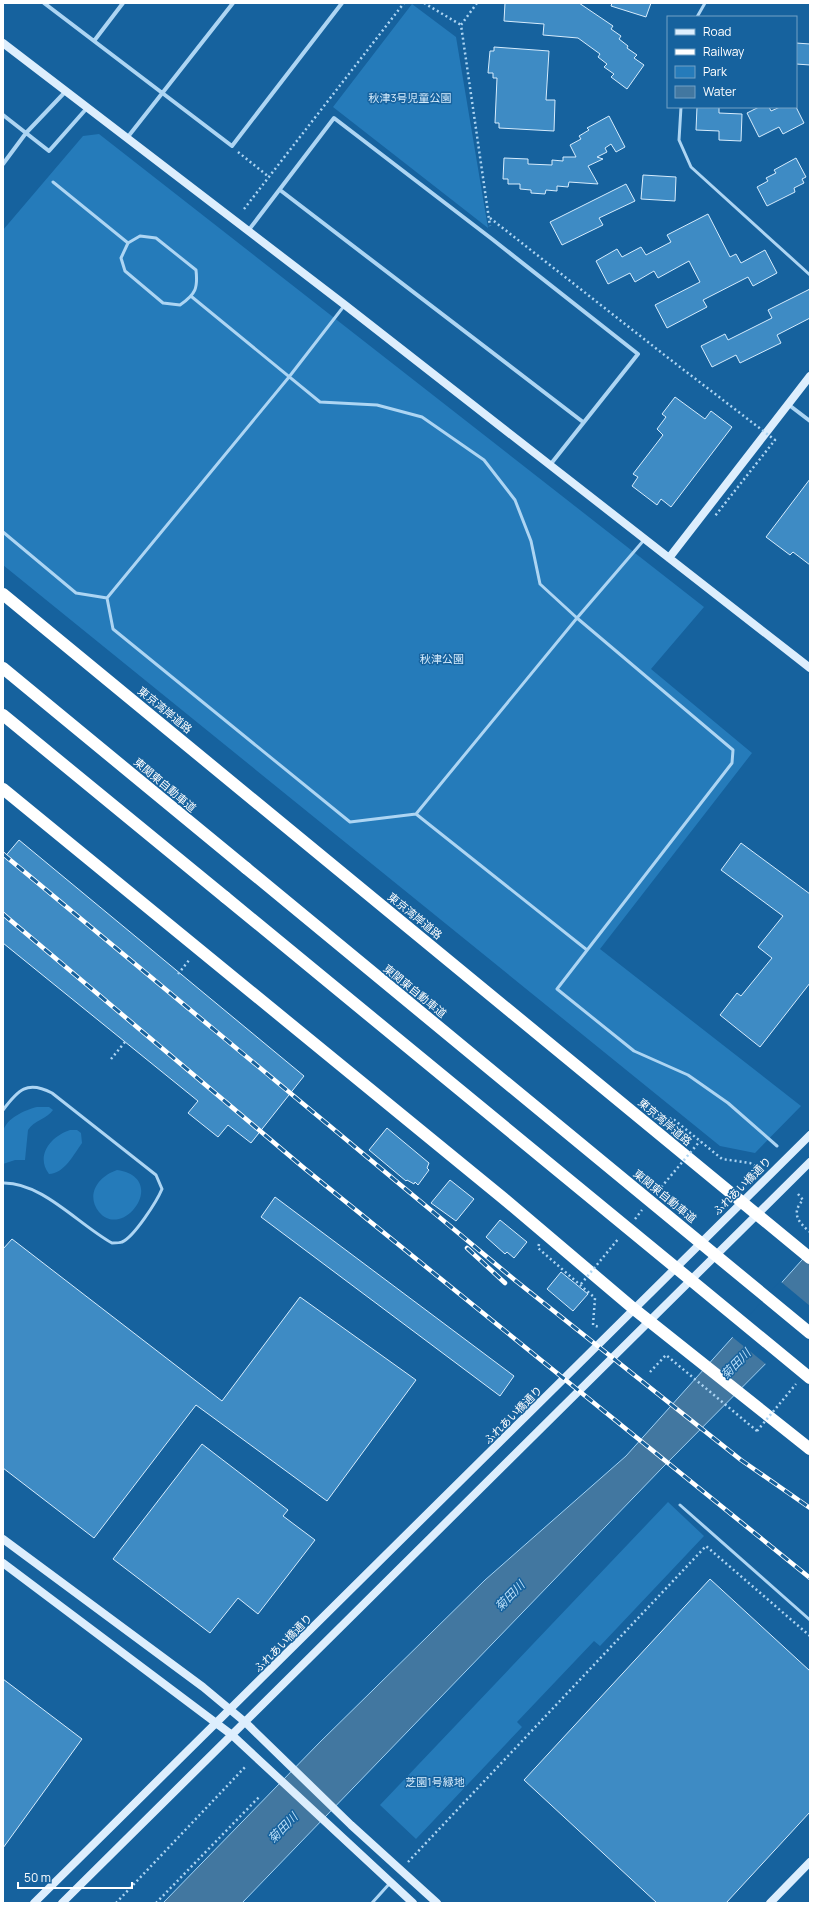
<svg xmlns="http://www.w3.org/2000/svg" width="813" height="1906" font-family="Manrope,'Noto Sans JP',sans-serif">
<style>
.green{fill:#257bba}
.water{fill:#4277a0;stroke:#a0d2f5}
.pier{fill:#16629e}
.building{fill:#3e8bc4;stroke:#d6ecfd}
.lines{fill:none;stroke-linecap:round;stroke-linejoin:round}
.path{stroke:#add5f3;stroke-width:2.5;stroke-dasharray:2 3;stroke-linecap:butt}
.lane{stroke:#add5f3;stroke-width:3}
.street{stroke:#add5f3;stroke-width:4}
.secondary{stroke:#ddeefd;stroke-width:8}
.highway{stroke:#fff;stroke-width:12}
.rail-casing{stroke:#fff;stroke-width:4.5}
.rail{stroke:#16629e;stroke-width:3;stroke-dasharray:9;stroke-linecap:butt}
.path-bridge{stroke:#add5f3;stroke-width:2.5;stroke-dasharray:2 3;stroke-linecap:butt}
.highway-bridge{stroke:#fff;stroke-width:12}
.labels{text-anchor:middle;stroke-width:3;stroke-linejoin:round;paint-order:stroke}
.park-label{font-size:11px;fill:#d6ecfd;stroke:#16629e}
.street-label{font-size:11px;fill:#fff;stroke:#16629e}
.water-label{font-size:12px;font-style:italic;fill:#badff9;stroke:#16629e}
</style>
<rect width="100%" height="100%" fill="#16629e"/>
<path class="green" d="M412 4 456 37 488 228 333 107Z
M99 134 704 607 651 669 752 753 600 949 801 1106 755 1153 720 1146 3 565V230L83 136Z
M37 1107H49L53 1110C47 1119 34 1120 28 1130L25 1160H15L3 1164C3 1154 1 1141 3 1132 6 1118 25 1110 37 1107Z
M70 1130H77L81 1133 82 1143C74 1154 64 1174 49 1174 35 1156 51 1136 70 1130Z
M117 1170C170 1178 123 1241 99 1212 85 1194 99 1176 117 1170Z
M668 1502 704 1536 600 1646 594 1641 517 1722 522 1727 416 1839 380 1805Z"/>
<path class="water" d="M810 1251V1319L662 1468 242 1903H163L320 1742 485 1580 626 1456Z"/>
<path class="pier" d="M780 1281 810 1306V1322L767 1365 731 1336Z"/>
<path class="building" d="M505 3H579L613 26 611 29 621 36 619 39 628 46 627 48 637 55 634 58 644 65 627 89 611 77 614 74 604 67 607 64 598 57 600 54 578 38 543 35 544 24 504 21Z
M612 3H651L646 17 611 6Z
M796 43 810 44V65L796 64Z
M494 47 549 51 546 100H555L554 131 499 128V123H495L497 78H493V73H488L490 51H494Z
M697 107H719V113L742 114 741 141 719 140V131L696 130Z
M759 107H769L771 111 780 107H796L804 123 783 134 779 127 759 137 747 113Z
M609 116 625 147 616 152 611 144 605 148 607 152 597 157 603 159 588 166 598 184 569 182 568 187 557 186V191L546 190 545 194 531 193V190L520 189V184H508V179H503L504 158 528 159V164L552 165V160L563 161V157H576L570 145 581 139 579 136 589 130 587 128Z
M796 158 806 177 802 179 804 183 794 188 795 192 767 206 757 187 768 181 766 178 776 173 774 170Z
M643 175 676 177 675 201 641 199Z
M626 184 635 201 599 218 603 225 562 245 550 222Z
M708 214 730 257 736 254 741 263 765 250 777 273 753 286 748 277 703 300 707 307 667 328 655 305 700 282 689 261 658 278 654 271 635 282 630 273 608 284 596 261 617 249 622 257 641 247 646 255 671 242 667 235Z
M810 289V318L777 335 781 343 740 363 736 355 712 367 701 346 725 334 728 340 772 318 768 310Z
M675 397 705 419 711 411 732 427 671 507 661 499 657 505 632 486 638 477 633 474 663 435 657 429 666 417 662 414Z
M810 479V565L793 552 790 555 766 537Z
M19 840 304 1076 251 1143 228 1125 218 1137 188 1113 198 1101 3 943V859Z
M741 843 810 894V983L760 1047 720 1015 737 993 741 996 772 958 758 947 783 916 721 870Z
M387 1128 429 1163 427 1168 429 1170 418 1185 415 1182 414 1184 407 1180 406 1181 369 1150Z
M450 1180 474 1199 456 1221 431 1203Z
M275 1197 514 1376 500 1396 261 1217Z
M500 1220 527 1242 514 1258 507 1252 505 1254 486 1237Z
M12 1239 222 1401 300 1297 416 1380 327 1501 196 1405 94 1538 3 1468V1249Z
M561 1272 588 1294 573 1311 547 1289Z
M202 1444 288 1510 283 1516 315 1540 258 1614 238 1598 210 1633 113 1559Z
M710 1579 810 1671V1812L726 1903H657L524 1780Z
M3 1679 82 1739 3 1848Z"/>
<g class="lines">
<path class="path" d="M424 3 461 25
M477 3 461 25 490 226
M238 152 269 177
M244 209 404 3
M490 218 667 357
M178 974 190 959
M111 1059 125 1042
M665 1121 672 1118 722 1159 750 1163 757 1167
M798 1194 803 1200C791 1213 798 1222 810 1232
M539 1244 538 1248 595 1298 593 1325 599 1327
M650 1372 666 1355 757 1431
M408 1862 706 1546 810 1636
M116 1903 246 1766
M156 1903 260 1796"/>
<path class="lane" d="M697 17 705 3
M681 107 679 140 691 167 810 275
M53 182 128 243
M140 236 156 238 196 270C198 288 196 294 180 305L163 303 125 271 121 258 128 243Z
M192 297 320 402 377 405 422 417 484 460 515 500 531 541 540 584 577 618 733 750 732 763 557 989 634 1051 688 1075 728 1103 777 1146
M3 532 76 593 107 598
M107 598 113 629 350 822 416 814 577 618 644 540
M107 598 289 377 344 306
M416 814 587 950
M3 1110C18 1090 27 1080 52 1093L156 1175 162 1189C157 1201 134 1237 122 1242 120 1243 115 1243 112 1243 79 1225 42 1182 3 1183
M680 1505 810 1620
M372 1903 390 1883"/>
<path class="street" d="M44 3 232 146 342 3
M94 41 123 3
M3 115 49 151 87 108
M127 138 233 3
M3 164 26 133 66 91
M280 190 583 422
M248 231 334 118 492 239 638 354 550 465
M789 405 810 421"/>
<path class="secondary" d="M3 43 345 305 810 668
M669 558 810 376
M3 1539 203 1687 245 1722 351 1825 437 1903
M3 1563 232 1735 413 1903
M34 1903 810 1135
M62 1903 810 1162
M770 1903 810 1862"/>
<path class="highway" d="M3 594 810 1258
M3 668 246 868
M3 715 225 897
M3 789 503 1198 634 1309 810 1449"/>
<g class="rail-casing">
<path id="rail" d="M3 854 516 1281 741 1460 810 1508
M3 914 304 1168 810 1578
M467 1248 505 1283"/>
</g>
<use href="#rail" class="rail"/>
<path class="path-bridge" d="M667 357 775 440 715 516
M658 1191 700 1141
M635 1219 642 1210
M581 1284 619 1238
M757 1431 796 1384"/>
<path class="highway-bridge" d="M246 868 810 1333
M225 897 810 1378"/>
</g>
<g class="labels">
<g class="park-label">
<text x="410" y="102">秋津3号児童公園</text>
<text x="442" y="663">秋津公園</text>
<text x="435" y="1786">芝園1号緑地</text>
</g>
<g class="street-label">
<text transform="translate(165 710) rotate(39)" y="4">東京湾岸道路</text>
<text transform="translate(165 785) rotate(40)" y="4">東関東自動車道</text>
<text transform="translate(415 916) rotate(39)" y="4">東京湾岸道路</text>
<text transform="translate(415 991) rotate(39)" y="4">東関東自動車道</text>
<text transform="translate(665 1122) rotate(40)" y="4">東京湾岸道路</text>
<text transform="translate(742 1186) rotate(-45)" y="4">ふれあい橋通り</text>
<text transform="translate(665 1196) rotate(39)" y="4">東関東自動車道</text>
<text transform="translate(513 1415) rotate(-45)" y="4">ふれあい橋通り</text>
<text transform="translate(283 1643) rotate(-45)" y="4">ふれあい橋通り</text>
</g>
<g class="water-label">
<text transform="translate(736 1364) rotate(-46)" y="4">菊田川</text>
<text transform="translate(510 1596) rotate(-46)" y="4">菊田川</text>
<text transform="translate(283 1828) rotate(-46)" y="4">菊田川</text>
</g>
</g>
<rect width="813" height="1906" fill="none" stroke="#ffffff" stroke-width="8"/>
<rect x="667" y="16" width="130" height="92" fill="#16629e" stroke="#73a1c5"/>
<rect x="675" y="29" width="20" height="6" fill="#ddeefd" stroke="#73a1c5"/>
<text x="703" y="36" font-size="12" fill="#ffffff">Road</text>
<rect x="675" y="49" width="20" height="6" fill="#ffffff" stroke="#73a1c5"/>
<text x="703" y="56" font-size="12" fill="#ffffff">Railway</text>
<rect x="675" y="66" width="20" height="12" fill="#257bba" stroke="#73a1c5"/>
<text x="703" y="76" font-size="12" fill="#ffffff">Park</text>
<rect x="675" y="86" width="20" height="12" fill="#4277a0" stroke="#73a1c5"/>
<text x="703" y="96" font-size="12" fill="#ffffff">Water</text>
<path d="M18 1882v6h114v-6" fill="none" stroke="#ffffff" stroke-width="2"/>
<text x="24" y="1882" font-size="12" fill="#ffffff" stroke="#16629e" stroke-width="3" paint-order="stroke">50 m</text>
</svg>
